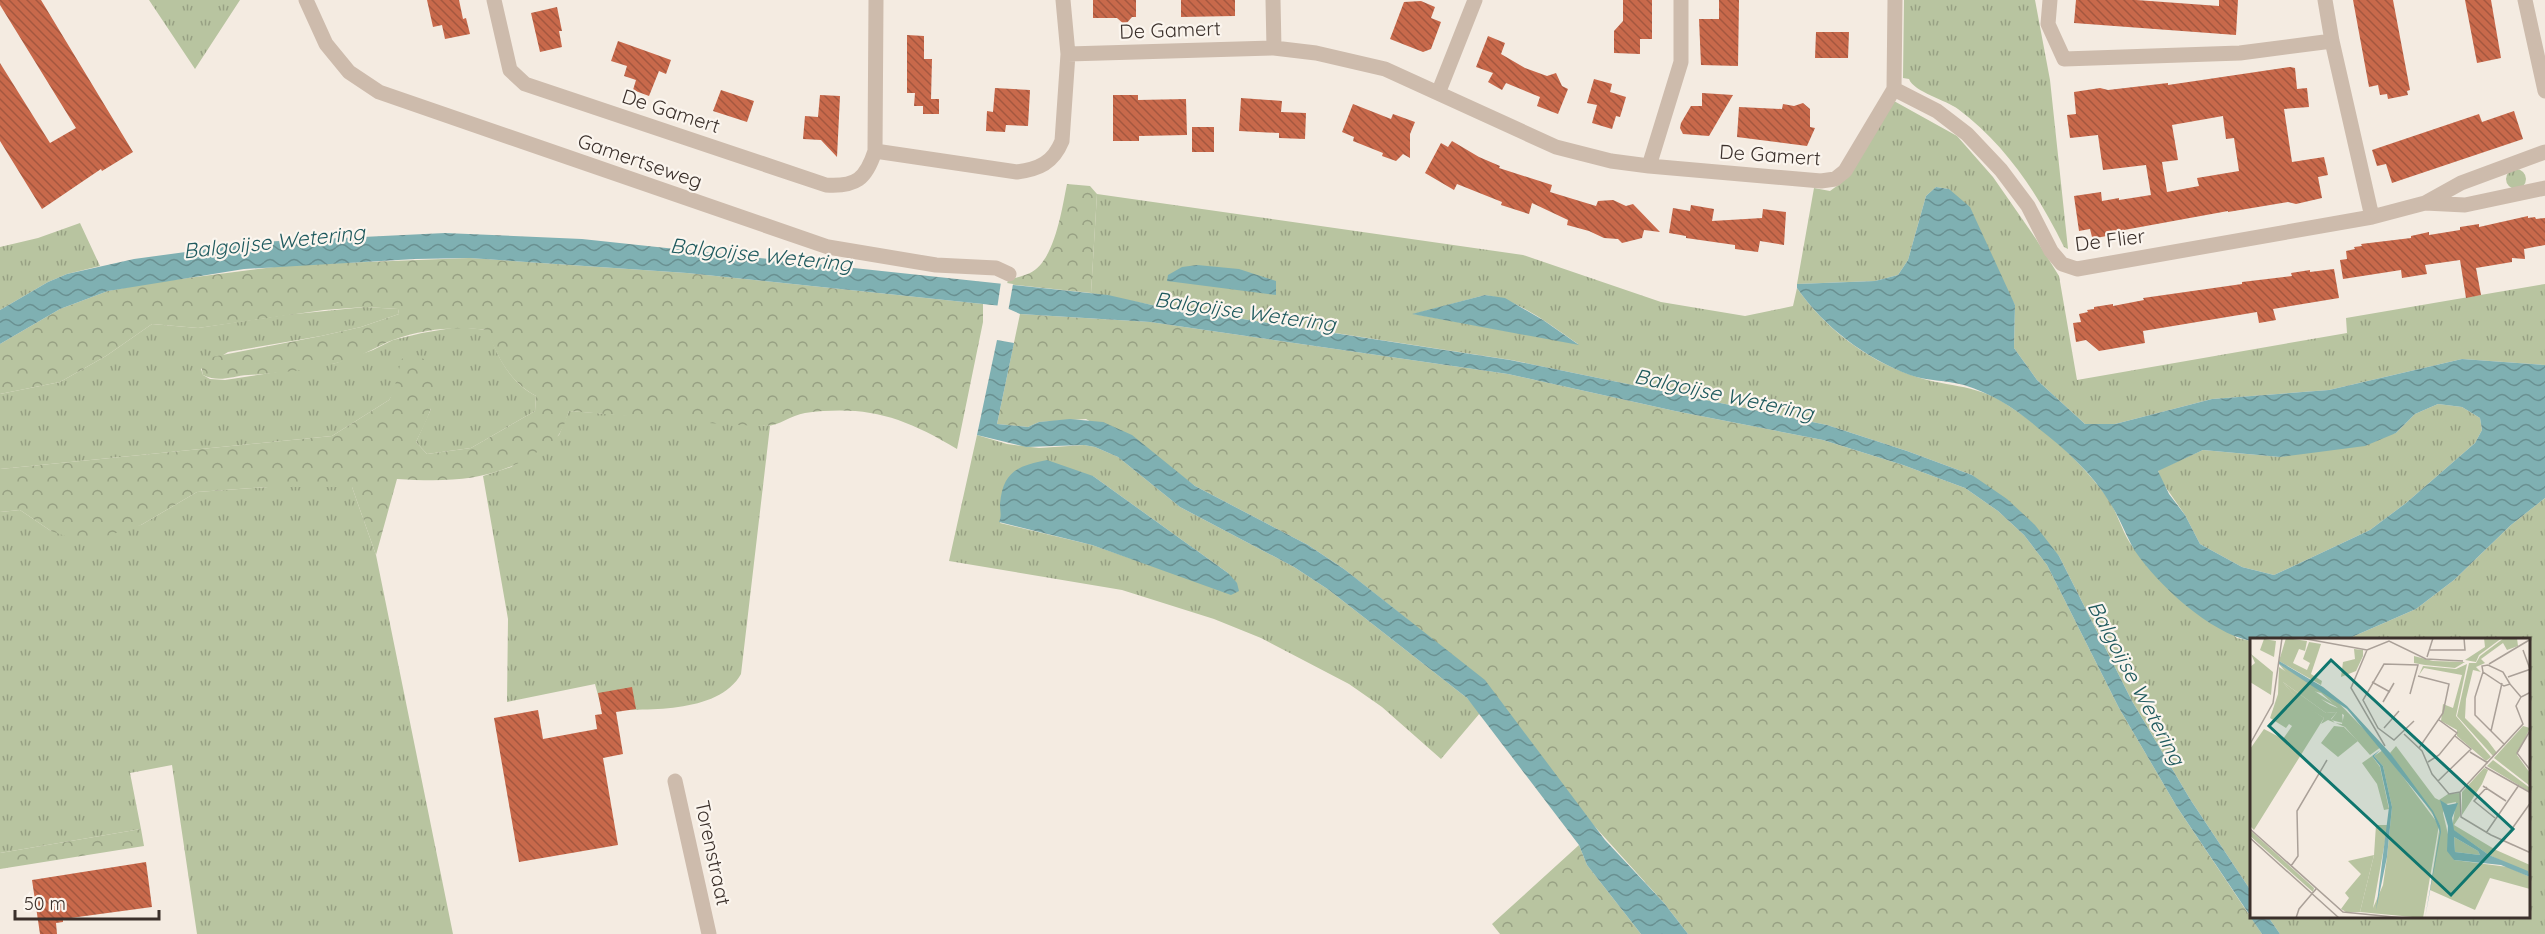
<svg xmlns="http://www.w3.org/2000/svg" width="2545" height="934" font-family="Quicksand,sans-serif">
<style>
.grass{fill:url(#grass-tufts);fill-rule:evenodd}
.forest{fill:url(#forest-crowns)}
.water{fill:url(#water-waves);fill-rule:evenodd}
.pier{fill:#f4ebe1}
.building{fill:url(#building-back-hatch);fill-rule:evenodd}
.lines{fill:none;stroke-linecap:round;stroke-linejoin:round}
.street{stroke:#cdbbac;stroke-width:15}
.labels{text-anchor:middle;stroke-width:4.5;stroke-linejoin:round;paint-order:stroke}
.street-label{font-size:20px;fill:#3b302b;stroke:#fbf5ee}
.water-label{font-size:21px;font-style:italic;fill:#1f5a5e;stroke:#fbf5ee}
.inset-road{fill:none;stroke:#aaa098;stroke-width:1.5}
.view{fill:#0f766e;fill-opacity:0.15;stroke:#0f766e;stroke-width:3}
.inset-edge{fill:none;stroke:#3b302b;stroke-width:3}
</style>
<defs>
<pattern id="grass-tufts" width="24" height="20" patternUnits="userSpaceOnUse" patternTransform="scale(1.5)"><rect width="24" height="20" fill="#b8c4a0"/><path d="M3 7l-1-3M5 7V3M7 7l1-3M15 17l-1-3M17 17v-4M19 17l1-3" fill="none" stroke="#97a083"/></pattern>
<pattern id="forest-crowns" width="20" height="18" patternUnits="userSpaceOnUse" patternTransform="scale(1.5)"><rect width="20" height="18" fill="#b8c4a0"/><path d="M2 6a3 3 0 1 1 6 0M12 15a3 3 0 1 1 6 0" fill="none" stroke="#97a083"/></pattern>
<pattern id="water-waves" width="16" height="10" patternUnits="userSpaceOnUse" patternTransform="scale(1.5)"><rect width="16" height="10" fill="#7fb0b2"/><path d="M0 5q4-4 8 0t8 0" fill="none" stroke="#699091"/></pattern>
<pattern id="building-back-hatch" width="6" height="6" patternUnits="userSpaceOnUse" patternTransform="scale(1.5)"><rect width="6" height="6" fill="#c8694b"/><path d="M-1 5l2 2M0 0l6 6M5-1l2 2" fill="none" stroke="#a4573f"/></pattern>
</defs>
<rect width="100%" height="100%" fill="#f4ebe1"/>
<path class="grass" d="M149 0H240L195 69Z
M1904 0H2035L2050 80 2068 249 2064 247C2038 194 2006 145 1958 109 1946 100 1914 92 1909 79L1903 78Z
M1894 101 1957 136 1993 177 2036 239 2059 276 2077 380 2347 333 2346 318 2545 284V365L2462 359 2329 390 2212 399 2115 424H2085L2037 380 2014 348 2015 305 1949 189 1936 187 1926 196 1908 260 1898 275 1875 281 1797 284 1814 188 1830 191 1841 183Z
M2506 179a10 10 0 1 1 20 0a10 10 0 1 1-20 0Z
M1097 194 1523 255 1661 302 1745 316 1793 306 1797 288C1824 327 1865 359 1911 375 1942 387 1975 383 2006 404 2045 429 2082 462 2109 500 2119 516 2124 539 2137 552 2167 583 2204 610 2237 638L2251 641V891L2190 799 2132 701 2059 556 1972 475 1907 451 1827 425 1511 360 1152 305 1091 293ZM1485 295C1520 300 1549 324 1578 344L1414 314Z
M80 223 100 266 67 274 48 282 0 310V247L38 238Z
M365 307 398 309 399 314 361 327 321 336 228 352 201 369 203 375 210 379 225 380 336 363 373 350 393 340 422 333 458 327 488 330C497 356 510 383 536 396L535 411 471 448 427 454 416 442 431 409 403 357 395 391 389 400 332 436 0 469V394L60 382 106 356 152 324 198 328 285 315Z
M2438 404 2462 407 2480 418 2482 430 2475 443 2406 503 2370 530 2274 575 2242 567 2200 544 2185 515 2160 479 2158 470 2203 450 2280 457 2396 433 2415 414Z
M569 411 770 426 741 674C718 715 643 709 602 710L595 684 507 702 508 619 483 476 511 467 559 435Z
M977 435 1007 444 1039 448 1084 445 1095 447 1118 457 1180 507 1294 567 1329 590 1467 698 1480 713 1441 759 1382 707 1349 684 1261 638 1214 619 1122 590 949 561ZM1093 476 1228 573 1161 569 1092 545 1000 523 1001 519Z
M268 487H352L376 555 453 934H197L172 765 130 773 141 829 0 853V512L20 510 51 531 141 525 197 492Z
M2545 498V934H2280L2269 918H2528V640H2345L2416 609 2454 580 2511 525Z"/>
<path class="forest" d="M1067 184 1090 186 1097 194 1091 293 1007 284 1008 280C1015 278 1024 276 1030 273 1055 261 1062 208 1067 184Z
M469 258 687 273 983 304V322L957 449C903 417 868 405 805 413 791 415 779 426 766 426 700 424 635 416 569 411 566 419 563 430 557 437 550 445 540 450 531 456 489 482 445 482 397 479L376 555 352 487H268L197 492 141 525 85 543 51 531 20 510 0 512V469L332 436 389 400C396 390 400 360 403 357 408 352 416 354 421 357 450 377 428 418 416 442L427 454 471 448 535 411 536 396C509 381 498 358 487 330 456 326 423 329 393 340 379 345 366 354 351 359 319 369 282 373 248 375 232 376 219 383 203 375 200 365 204 363 212 357L321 336 361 327 399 314 398 309 365 307 324 310 198 328 152 324 106 356 60 382 0 394V344L60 309 108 291 149 283 290 265Z
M1020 314 1150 322 1508 374 1675 411 1823 440 1903 465 1965 488 1998 511 2024 535 2047 565 2119 708 2177 807 2262 934H1688L1664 903 1407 619 1344 569 1308 545 1195 486 1167 465 1086 419 1039 422 1028 427 997 424Z
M141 829 144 846 0 869V853Z
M1579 845 1587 865 1641 934H1500L1492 924Z"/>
<path class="water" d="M1936 187 1949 189 1970 207 2015 305 2014 348 2037 380 2085 424H2115L2212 399 2329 390 2462 359 2545 365V498L2511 525 2454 580 2416 609 2345 640 2251 641C2210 633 2158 585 2135 551 2126 536 2120 518 2110 503 2092 473 2065 449 2038 428 2016 409 1991 393 1964 385 1946 380 1927 381 1910 375 1865 358 1824 327 1797 288V284L1875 281 1898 275 1908 260 1926 196ZM2438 404 2462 407 2480 418 2482 430 2475 443 2406 503 2370 530 2274 575 2242 567 2200 544 2185 515 2169 494 2158 471 2203 450 2280 457 2365 446 2396 433 2415 414Z
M445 233 582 239 1108 295 1152 305 1510 360 1827 425 1907 451 1972 475 2007 499 2035 525 2059 556 2132 701 2190 799 2251 891V917L2177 807 2119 708 2047 565 2024 535 1998 511 1965 488 1903 465 1823 440 1675 411 1508 374 1150 322 1020 314 1002 306 687 273 469 258 415 259 244 269 108 291 60 309 0 344V310L48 282 67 274 134 259 259 242Z
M1197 265 1239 269 1276 281V295L1167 281 1168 275 1182 267Z
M1485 295 1505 298 1543 320 1579 345 1412 314Z
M997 340 1014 343 997 424 1028 427 1039 422 1070 419 1103 422 1132 435 1195 486 1308 545 1344 569 1485 680 1605 840 1664 903 1688 934H1641L1587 865 1579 845 1467 698 1329 590 1294 567 1180 507 1118 457 1095 447 1084 445 1026 447 977 435Z
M1047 460 1093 476 1228 573 1237 583 1239 591 1231 595 1092 545 999 522C1002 516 1000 511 1000 504 1003 470 1019 466 1047 460Z
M2251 918H2269L2280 934H2262Z"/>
<path class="pier" d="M1001 282 1013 284 1008 312 997 309Z"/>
<path class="building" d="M0 0H41L133 152 102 171 101 169 42 209 0 141V63L50 143 76 128 0 5Z
M427 0H459L463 19 466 18 470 34 445 39 442 25 433 27Z
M1093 0H1136V17H1132L1125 25 1117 18H1093Z
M1181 0H1235V16L1181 17Z
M1623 0H1652V39H1640V54L1614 53V31L1623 21Z
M1719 0H1739L1738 66 1701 65 1699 19H1719Z
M2076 0H2136L2219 6V0H2238L2236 35 2074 23Z
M2353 0H2393L2410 90 2407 91 2408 95 2388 99 2387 94 2380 95 2378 85 2369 87Z
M2465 0H2491L2501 58 2477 63Z
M1421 1 1435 7 1431 18 1441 22 1431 49 1423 52 1390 39 1404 2Z
M557 7 562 31H559L562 47 540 52 531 13Z
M1816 32H1849L1848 58H1815Z
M907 35 924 36V59H932L931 99H939V114H923V106H914L915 93H907Z
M1488 36 1505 43 1501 54 1525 68 1547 76 1556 73 1562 86 1568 89 1558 114 1537 106 1540 97 1506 83 1502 90 1488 82 1493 73 1476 67Z
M618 41 671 60 666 74 659 71 649 96 633 90 636 80 624 76 627 66 611 61Z
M2290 67 2295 68 2297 89 2307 88 2309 107 2284 109 2292 162 2324 157 2328 175 2318 177 2322 198 2296 204 2288 202 2228 212V211L2124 230 2117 234 2096 238 2092 237 2090 229 2079 231 2074 196 2101 192 2102 201 2119 198V200L2151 195 2146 165 2103 170 2098 135 2070 138 2067 115 2076 114 2074 92 2100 88 2108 90 2168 83V85ZM2223 116 2226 139 2234 138 2239 171 2197 178 2199 186 2167 192 2162 162 2178 160 2172 125Z
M1594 79 1612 84 1610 92 1626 97 1620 117 1616 116 1612 129 1592 123 1597 105 1587 103Z
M995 88 1030 90 1028 126 1006 125 1005 132 986 131 987 111 993 112Z
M721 90 754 101 747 122 713 111Z
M1702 93 1733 95 1709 136 1683 134 1680 128 1681 123 1691 106H1702Z
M820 95 840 96 837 157 821 140 803 139 805 116 818 117Z
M1113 95H1138V100L1186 99 1187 135 1139 136V141H1113Z
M1241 98 1282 101 1281 112 1306 113 1305 139 1279 138V133L1239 131Z
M1803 103 1810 109V127L1815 128 1807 146 1737 137 1739 107 1782 109 1783 104 1794 106Z
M1353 104 1391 119 1393 114 1415 122 1410 134V158L1403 154 1396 161 1382 156 1383 153 1353 141 1354 137 1342 132Z
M2514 111 2523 139 2392 183 2386 164 2377 166 2372 150 2479 114 2482 122Z
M1192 127H1214V152H1192Z
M1452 141 1479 157 1500 166 1499 168 1552 185 1550 192 1596 206 1598 201 1613 200 1626 206 1633 204 1660 232 1644 230 1642 238 1622 243 1618 239 1604 238 1589 231 1567 225 1568 220 1532 203 1529 214 1501 205 1502 202 1457 184 1454 190 1425 173 1441 143 1448 147Z
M1691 205 1714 209 1712 221 1762 218 1763 209 1786 212 1784 245 1760 241 1758 252 1735 249V245L1686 238V236L1669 233 1673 208 1690 211Z
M2528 216V218L2535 217 2536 219 2545 218V245L2524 249 2525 259 2512 258V262L2476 268 2481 295 2466 298 2460 260 2425 265 2427 274 2402 278 2401 270 2343 279 2340 260 2347 259 2346 251 2355 249 2354 247 2362 246 2361 244 2411 238V236L2429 232V235L2460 230V227L2479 224V227Z
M2334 269 2339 298 2273 309 2276 320 2259 323 2257 312 2143 331 2145 343 2099 351 2086 340 2076 342 2073 323 2081 322 2079 314 2088 312 2087 310 2094 309V307L2113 304V306L2144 300 2143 298 2242 284V282L2292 276 2291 273 2310 270V272Z
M632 687 636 709 616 712 623 754 603 758 618 845 519 862 494 718 538 710 543 739 597 729 595 715 602 714 598 693Z
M146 862 152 907 63 919V922L56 923 57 934H40L32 880Z"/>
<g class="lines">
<path class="street" d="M306 0 326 44 349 72 379 92 828 247 936 265 996 268 1009 274
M494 0 510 70 525 84 826 185C856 187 866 179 875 151L876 0
M1273 0 1274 48
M2050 0 2048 24 2064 59 2240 53 2332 41
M2325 0 2332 41 2372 217
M2525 0 2545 91
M1068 54 1274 48 1316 53 1385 69 1556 147 1611 161 1649 166 1821 181 1835 179 1845 171 1894 89 1895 0
M1894 89 1937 111 1967 134 2001 170 2028 206 2051 251 2062 264 2077 269 2372 217 2425 203
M1439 91 1475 0
M875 151 1017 172C1039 169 1053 163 1062 141L1068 54 1063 0
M2545 152 2461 183 2425 203 2465 205 2545 188
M1649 166 1681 62V0
M675 781 709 934"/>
</g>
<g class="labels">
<g class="street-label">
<text transform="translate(1170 30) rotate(-2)" y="7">De Gamert</text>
<text transform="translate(671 111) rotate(18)" y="7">De Gamert</text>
<text transform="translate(1770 155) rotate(4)" y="7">De Gamert</text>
<text transform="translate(640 161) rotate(19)" y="7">Gamertseweg</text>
<text transform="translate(2110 240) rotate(-7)" y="7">De Flier</text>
<text transform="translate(713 853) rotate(78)" y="7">Torenstraat</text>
</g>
<g class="water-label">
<text transform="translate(274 242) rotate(-6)" y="7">Balgoijse Wetering</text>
<text transform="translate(761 255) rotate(6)" y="7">Balgoijse Wetering</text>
<text transform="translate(1245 312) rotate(8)" y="7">Balgoijse Wetering</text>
<text transform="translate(1724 395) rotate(12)" y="7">Balgoijse Wetering</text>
<text transform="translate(2136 683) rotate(62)" y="7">Balgoijse Wetering</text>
</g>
</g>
<g transform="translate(2250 638)">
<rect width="280" height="280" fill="#f4ebe1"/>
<path d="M36 0 57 3 55 13 49 11 43 25 57 32 60 25 53 21 59 4 71 6 61 36 72 43 71 47 29 23ZM234 0H252L229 17 226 24 215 22 235 9ZM254 0H267L268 8 257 12 253 5 231 21 235 25 226 29 231 34 223 32 216 61 215 80 238 103 247 115 243 118 207 78 219 25H226L230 18ZM14 1 26 3 24 19 10 12ZM104 11 113 12V18L106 33 91 39 93 24 105 21ZM1 16 23 34 21 57 0 44V29L5 25ZM164 18 183 23 215 24 205 30 175 27 164 25ZM217 26 206 78 241 119 236 123 207 98V92L191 83 193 66 203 70 212 37 174 30 169 37 173 28 206 31ZM29 29 87 68 89 70 71 61 92 75 93 85 81 82 87 74 76 75 33 44 49 63 74 80 4 192 0 188V111L14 91 33 101 42 88 39 86 36 90 20 80 28 56ZM84 88 94 89 108 103 88 119 71 105ZM273 88 280 90 267 117 280 135V148L244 120ZM146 108 185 160 189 162 198 156 210 155V178L204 187 246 212 280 227V236L239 217 202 191 206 164 196 166 193 175 204 222 258 229 280 239V251L240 240 225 272 180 252 190 187 140 115ZM122 118 130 129 139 171 134 172 127 146 112 125ZM243 122 280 150V154L237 128ZM234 130 238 132 232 146 212 177V154ZM0 192 64 250 63 254 0 198ZM204 199 228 213 230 217 205 214ZM124 217 110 274H96L91 271 99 260 95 255 111 236 98 223Z" fill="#b8c4a0"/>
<path d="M29 26 84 60 131 109 120 117 95 89 78 82 71 86 74 80 51 66 33 44 76 75 87 74 81 81 85 85 92 86 94 77 72 64 88 70 71 55 59 52 42 40 51 48H47ZM133 112 189 187 173 280 110 274 124 217 126 187H138L123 270 133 247 137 219 142 169 133 128 124 118Z" fill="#b8c4a0"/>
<path d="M29 23 73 49 97 68 141 116 183 173 190 187 191 194 175 280 190 194 182 174 97 71 29 26ZM130 112 124 118 133 128 142 169 137 219 126 272 139 169 130 128 122 118ZM190 162 198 167 208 165 202 180 204 192 239 217 278 233 280 239 251 227 204 222 197 213 198 188ZM204 199 228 213 230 217 205 214Z" fill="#7fb0b2" fill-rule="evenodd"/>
<path class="inset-road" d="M51 0 117 12 139 3 176 21 213 23M117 12 101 50 135 108M180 12H215L214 0M273 12 280 31M177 19 183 0M239 26 281 1M233 34 225 59V77L255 107M168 38 199 46 193 75 169 110M258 39 281 31M122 44 140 54M260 46 253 34 238 27 232 28 233 34 254 48 260 46 271 59M160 56 168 27 134 26 113 62 128 90 144 102 164 83M133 64 144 45M134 90 149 73M281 91 267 115 281 133M241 93 252 45M154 96 172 113 182 136 199 156 210 154 273 86 266 68 271 59 281 54M0 106 23 65 32 0M220 114 238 125M178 124 189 117 207 95 189 82M235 129 281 155M188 143 221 111 205 98M233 148 256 163M237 149 224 163 245 180M210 154 211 179 241 197M0 191 93 274 154 280M236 195 269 147M0 200 89 280M254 202 281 164M263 207 241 197 281 215M41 228 48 218 47 173 77 122M46 280 49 271 66 251"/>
<path class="view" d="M81 22 263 191 201 257 19 88Z"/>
<rect width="280" height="280" class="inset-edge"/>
</g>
<path d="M15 910v9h144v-9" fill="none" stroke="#3b302b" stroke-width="3"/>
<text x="24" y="910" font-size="18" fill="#3b302b" stroke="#fbf5ee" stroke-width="4.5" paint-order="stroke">50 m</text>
</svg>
